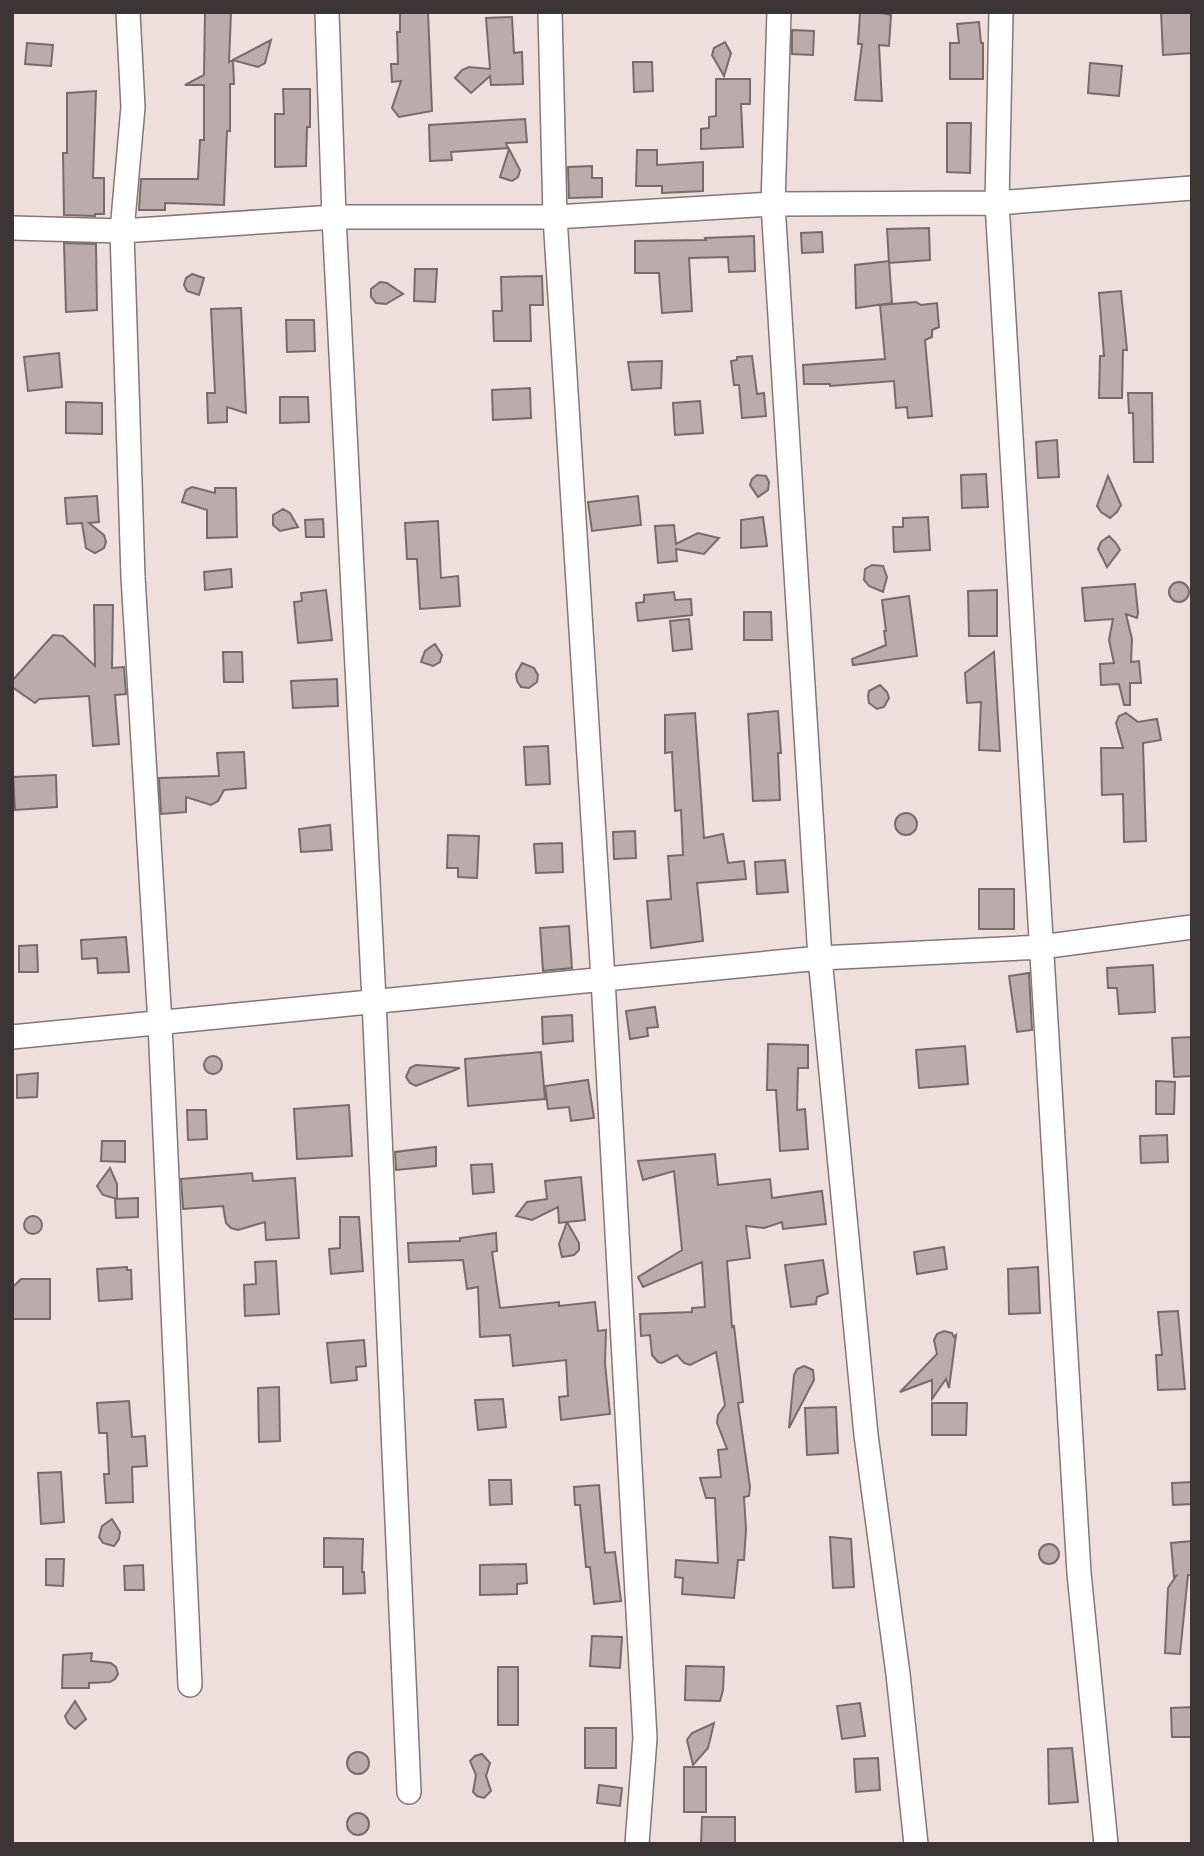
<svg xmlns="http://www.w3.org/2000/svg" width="1204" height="1856" font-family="Arial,sans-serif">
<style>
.building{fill:#bbacab;stroke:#786b69;stroke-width:2}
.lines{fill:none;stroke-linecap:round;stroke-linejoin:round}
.minor-casing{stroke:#847776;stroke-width:26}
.minor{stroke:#fff;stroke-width:23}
</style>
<rect width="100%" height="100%" fill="#eedfdd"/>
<path class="building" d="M205 12H231L229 62 271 40 265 63 258 67 233 60 234 84H230V131H227L224 205 165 203V210H139L141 179H198L200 140H204V85H185L204 75Z
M400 12H428L432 111 399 117 392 108 401 81 392 82 391 64H398L397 32H400Z
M878 12 891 15 889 46 879 45 882 101 855 100 862 44H858L860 13Z
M1161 12H1192V53L1163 55Z
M512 17 514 53 522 52 523 84 491 85 490 76 471 93 455 78 462 70 469 67 490 69 486 18Z
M979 22 981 43H983V79H950V43H959L957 24Z
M792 30 814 31 813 55 792 54Z
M725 42 731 53 724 76 712 55 714 48Z
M27 43 53 45 51 66 25 64Z
M633 62H652L653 91 634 92Z
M1090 63 1122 66 1119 96 1088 93Z
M716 79H750V104H741L743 147 701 149V129L709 128V117L716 116Z
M283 89H310V127H307L306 166 275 167V114H284Z
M96 91 93 178H104V214H95V216L64 215 63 153H67V93Z
M525 119 527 142 506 143 508 148 451 152 452 160 430 161 429 125Z
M947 123H971L970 173 947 172Z
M509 149 520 170 518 177 512 181 500 177Z
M637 150H657V165L703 162V191L662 193V186H636Z
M592 166V178H602V197L569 198 568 167Z
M929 228 930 260 889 263 887 229Z
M822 232 823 252 802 253 801 233Z
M754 236 755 271 729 272 728 257 689 258 692 311 662 313 659 273H635V241L706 240 705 238Z
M64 243 96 244 97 310 66 312Z
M889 261 892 303 856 308 855 265Z
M415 269H437L435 302 414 301Z
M192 274 204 278 199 295 187 291 184 285 186 278Z
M542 276 543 305H530L531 341H494L493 311H502L501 277Z
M380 282 387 283 403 294 386 304 376 303 371 297V289Z
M1121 291 1127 350H1123L1122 398H1099L1100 356H1104L1099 293Z
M916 302 921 305 937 303 939 327 932 330V337L925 340 932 416 908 418 907 407 896 408 894 381 830 386V384H804L803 365 885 359 880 305Z
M241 308 246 413 227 407V422L208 423 207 393H215L211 309Z
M286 320H314L315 351 287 352Z
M59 353 62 387 28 391 24 357Z
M752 356 757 394 764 393 766 416 742 418 739 385H734L731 361 737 360V357Z
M662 361 661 388 632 390 628 362Z
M530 388 531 418 493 420 492 390Z
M1128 393H1152L1153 462H1134L1133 413H1129Z
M280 397H308L309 422 280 423Z
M700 401 703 433 675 435 673 403Z
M66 402 102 403V434L66 433Z
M1057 440 1059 477 1038 478 1036 442Z
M986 474 988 507 962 508 961 475Z
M757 475 766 476 769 482 768 490 758 497 750 485 752 479Z
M1108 476 1121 505 1117 512 1110 518 1101 512 1097 506Z
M192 487 215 493V488H236L237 537 207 538V510L182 502 186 490Z
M97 496 99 522 89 523 104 535 106 542 104 548 95 553 86 548 82 523 67 524 65 498Z
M638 496 641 525 592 531 588 502Z
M283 509 290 513 298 527 280 531 273 525V515Z
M763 517 767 546 741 548V520Z
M928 517 930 550 894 552 893 527H903V518Z
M323 519 324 537H306L305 520Z
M438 521 441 578 458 576 460 606 420 609 417 559H407L405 523Z
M674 525 676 544 698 533 719 538 704 554 676 549 677 561 658 563 655 526Z
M1109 536 1116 543 1120 550 1107 567 1098 549 1101 542Z
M872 565 883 566 887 577 883 592 869 586 864 580 865 569Z
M231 569 232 587 205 590 204 572Z
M1169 592a10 10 0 1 1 20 0a10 10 0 1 1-20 0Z
M1135 584 1138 613 1137 618 1126 614 1132 639 1131 662 1139 661 1141 683H1130V705H1124L1119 684 1101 685 1100 664 1114 663 1109 640 1113 619 1085 621 1082 588Z
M326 590 332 640 298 643 294 602 302 601 301 593Z
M997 590V636H969L968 591Z
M674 592 675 600 691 599 692 615 638 621 636 603 644 602V595Z
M909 596 917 656 853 665 852 659 886 645 884 631H886L882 600Z
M94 605H113L112 668 124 667 126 694 115 695 119 744 93 746 89 696 39 699 35 703 12 687V681L53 635 63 636 95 666Z
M744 612H771L772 640H744Z
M689 619 692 649 673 651 670 621Z
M435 644 442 655 440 662 433 666 421 662 425 651Z
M223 652H242L243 682H224Z
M994 652 1000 751 979 750 981 702 967 703 965 673Z
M522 663 534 668 538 675 537 682 529 688 521 687 517 681 516 674Z
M337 679 338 706 293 708 291 681Z
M880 685 887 692 889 698 884 707 877 709 869 703 868 696 869 691Z
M778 711 781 753H778L780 800 753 801 748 714Z
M695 713 704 838 723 834 728 863 744 861 746 879 697 883 703 941 651 948 647 901 671 899 668 856 683 855 681 810 675 811 672 752 665 753V715Z
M1126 713 1138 722 1157 719 1161 740 1143 743 1146 841 1124 842 1123 794 1102 795 1101 748H1123L1116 723 1119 716Z
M548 746 550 784 526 785 524 747Z
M244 752 246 788 224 790 218 801 211 805 186 797V812L161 814 159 778 219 776 217 753Z
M56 775 57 807 15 810 13 777Z
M895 824a11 11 0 1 1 22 0a11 11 0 1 1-22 0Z
M330 825 332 850 301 852 299 829Z
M635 831 636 858 614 859 613 832Z
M448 835 479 836 477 878 458 877V868H447Z
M562 843 563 872 536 873 534 844Z
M785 860 788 892 757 894 755 862Z
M979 889H1014V929H979Z
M569 926 572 968 543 971 540 928Z
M126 937 129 972 98 973 97 958 82 959 81 940Z
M37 945 38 972H19V946Z
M1153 965 1155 1012 1119 1014 1117 988H1108L1107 968Z
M1029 973 1032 1030 1017 1032 1009 976Z
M655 1007 658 1027 647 1028 648 1036 630 1039 626 1011Z
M572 1015 573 1041 543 1044 542 1017Z
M1192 1037V1076L1174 1077 1172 1038Z
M768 1044 808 1045V1068H798L797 1110 805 1109 808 1149 780 1151 776 1090H767Z
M965 1046 968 1084 919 1088 916 1050Z
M541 1052 545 1099 468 1106 465 1059Z
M204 1065a9 9 0 1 1 18 0a9 9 0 1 1-18 0Z
M416 1065 460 1068 416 1086 410 1083 406 1077 410 1068Z
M38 1073 37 1097 17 1098V1075Z
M588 1080 594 1118 571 1121 569 1107 548 1109 545 1086Z
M1156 1081 1175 1082 1174 1114H1156Z
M349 1105 352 1156 297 1159 294 1109Z
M187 1110H206L207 1139 188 1140Z
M1167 1135 1168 1162 1141 1163 1140 1136Z
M102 1141H125V1162L101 1161Z
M436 1147V1166L396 1170 395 1152Z
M715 1154 718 1185 770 1179 772 1198 822 1191 826 1224 783 1229 782 1222 764 1228 746 1226 750 1258 727 1261 732 1327 734 1326 743 1402 738 1403 750 1487 749 1496 744 1497 746 1529 744 1560H738L734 1598 682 1594 683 1578 675 1577 676 1560 718 1563 715 1498H706L700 1478 721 1477 718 1450 727 1449 717 1423 718 1415 725 1405 716 1352 690 1365 684 1363 677 1355 662 1363 658 1362 652 1355 650 1335 641 1336 640 1314 692 1312V1308L705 1307 702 1262 643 1287 638 1277 682 1250 674 1171 643 1180 638 1161Z
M492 1164 494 1192 473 1194 471 1165Z
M110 1168 117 1184V1199L103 1195 97 1186Z
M252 1173 253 1181 295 1178 299 1238 266 1240 265 1222 238 1230 231 1228 226 1223 223 1206 183 1209 181 1179Z
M581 1177 585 1220 567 1222 579 1243V1250L574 1255 562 1257 559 1244 567 1222 559 1223 558 1207 532 1220 516 1216 527 1202 547 1199 545 1181Z
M138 1198V1217L116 1218 115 1199Z
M24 1225a9 9 0 1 1 18 0a9 9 0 1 1-18 0Z
M340 1217H359L363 1271 331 1274 329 1249 340 1248Z
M496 1233 497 1251 492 1252 500 1308 559 1302V1306L595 1302 598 1331 606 1330 605 1363 610 1414 561 1420 559 1397 568 1396 566 1360 513 1366 510 1335 480 1337 478 1287 467 1289 463 1260 409 1262 408 1243 460 1241V1238Z
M944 1247 947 1269 917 1274 914 1252Z
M823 1260 828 1293 817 1297 816 1304 791 1307 785 1265Z
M276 1261 279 1314 245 1316 244 1285 256 1284 255 1262Z
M127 1267V1270H131L132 1299 99 1301 97 1269Z
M1038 1267 1040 1313 1009 1314 1008 1269Z
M21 1279H50V1319H12V1288Z
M1178 1311 1185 1389 1158 1390 1156 1355H1162L1158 1312Z
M944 1331 952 1333 954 1337 956 1335 949 1388 946 1379 932 1399V1380L900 1392 937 1354 934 1340 937 1334Z
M364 1340 366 1366 356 1367 357 1380 331 1383 327 1343Z
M804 1366 813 1370 814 1380 789 1428 794 1375 797 1369Z
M279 1387 280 1441 259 1442 258 1388Z
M503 1399 506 1427 478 1430 475 1400Z
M129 1401 132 1437 145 1436 147 1466 132 1467 133 1502 106 1503 104 1474H109L107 1433H99L97 1403Z
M932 1403H967L966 1435H932Z
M836 1407 838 1453 807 1455 805 1408Z
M61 1472 64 1522 41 1524 38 1473Z
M489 1480H511L512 1504 490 1505Z
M1192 1482V1504L1173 1505 1172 1483Z
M599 1485 605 1553 615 1552 621 1601 594 1604 590 1567H586L580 1505H575L574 1487Z
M112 1519 120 1532 119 1539 114 1546 103 1543 99 1537 102 1526Z
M830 1537 851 1539 854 1587 833 1588Z
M324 1538 363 1539 362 1572H364L365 1593 343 1594V1567H324Z
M1192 1541V1575H1188L1180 1654 1165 1653 1168 1588 1176 1576 1174 1577 1171 1543Z
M1039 1554a10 10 0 1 1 20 0a10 10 0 1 1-20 0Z
M46 1559H64L63 1586 46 1585Z
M526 1564 527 1583 517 1584V1594L480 1595V1565Z
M143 1565 144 1590H125L124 1566Z
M592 1636 622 1637 620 1668 590 1666Z
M92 1653 91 1661 111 1663 116 1667 118 1674 115 1679 110 1682 89 1683V1688H62L63 1655Z
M686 1666 724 1667 723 1690 720 1701 685 1700Z
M498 1667H518V1725H498Z
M75 1701 86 1719 75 1729 68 1723 65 1716Z
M860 1703 865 1736 842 1739 837 1706Z
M1192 1707V1737H1172L1171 1708Z
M714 1723 708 1748 693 1765 687 1740 692 1733Z
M585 1728H616V1768H585Z
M1072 1748 1078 1802 1049 1804 1048 1749Z
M347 1763a11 11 0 1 1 22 0a11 11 0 1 1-22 0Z
M482 1754 490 1763 486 1776 491 1791 484 1798 477 1796 473 1792 476 1775 470 1761 475 1756Z
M878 1758 880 1790 856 1792 854 1759Z
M684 1767H706V1812H684Z
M599 1785 622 1788 620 1806 597 1803Z
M347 1824a11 11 0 1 1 22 0a11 11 0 1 1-22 0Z
M702 1817H735V1844H701Z"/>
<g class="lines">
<g class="minor-casing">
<path id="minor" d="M128 12 133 107 122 231 133 577 160 1024 190 1685
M327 12 334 217 374 1000 409 1792
M550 12 555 217 603 979 645 1738 637 1844
M779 12 773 204 820 958 866 1435 898 1674 916 1844
M1001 12 997 203 1079 1573 1106 1844
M12 228 122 231 334 217H555L773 204 997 203 1192 188
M12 1037 820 958 1041 947 1192 927"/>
</g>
<use href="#minor" class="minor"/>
</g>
<rect width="1204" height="1856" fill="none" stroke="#3b3534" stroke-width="28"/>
</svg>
